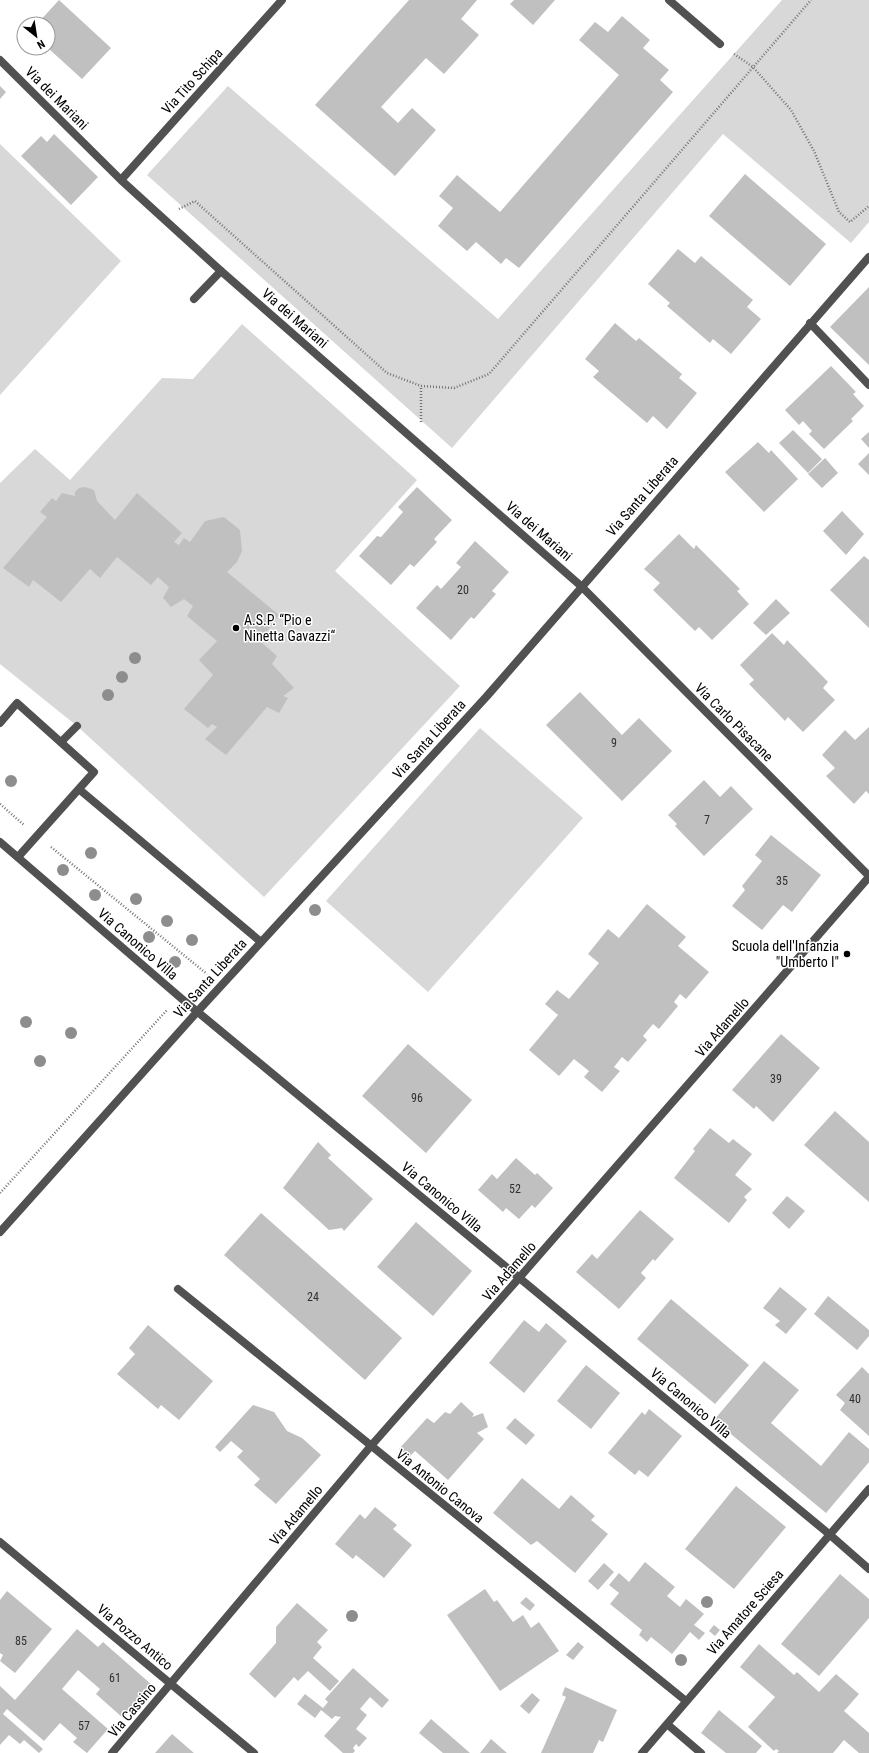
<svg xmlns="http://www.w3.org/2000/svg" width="869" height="1753" font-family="'Roboto Condensed',sans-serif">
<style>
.green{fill:#d8d8d8}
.building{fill:#c0c0c0}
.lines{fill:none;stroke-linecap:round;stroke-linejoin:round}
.path{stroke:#737373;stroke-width:2.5;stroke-dasharray:1 2;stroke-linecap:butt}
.service{stroke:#515151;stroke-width:8}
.pedestrian{stroke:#515151;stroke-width:8}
.minor{stroke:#515151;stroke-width:8}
.tree{fill:#8d8d8d}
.poi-dot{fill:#000;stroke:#fff;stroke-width:1.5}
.labels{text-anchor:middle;stroke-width:3;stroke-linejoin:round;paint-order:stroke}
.number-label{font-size:12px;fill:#303030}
.street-label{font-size:14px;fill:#000;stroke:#fff}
.poi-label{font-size:14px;fill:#000;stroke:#fff;text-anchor:start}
</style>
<rect width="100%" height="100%" fill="#fff"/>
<path class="green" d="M782 0H869V222L851 243 723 134 452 448 147 175 228 86 498 319Z
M0 144 121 261 0 395Z
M242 324 417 480 335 571 460 686 264 897 77 726 0 664V483L35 449 70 480 162 378 193 379Z
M480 728 583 818 428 992 326 901Z"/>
<path class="building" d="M59 0 111 48 82 79 48 48V24H37Z
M409 0H477L461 19 479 35 444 74 426 58 381 107 398 123 412 108 436 130 395 176 315 105Z
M514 0H555L533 25 510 4Z
M622 16 650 40 643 48 669 70 660 80 673 92 519 268 506 258 501 264 476 242 467 251 438 226 453 208 439 196 457 175 500 212 619 75 579 40 595 22 608 32Z
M0 86 6 92 0 99Z
M54 134 98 177 71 205 21 156 41 136 47 142Z
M745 174 826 244 790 286 709 216Z
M678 249 695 263 701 256 753 300 747 307 761 319 731 354 713 339 710 343 667 306 670 303 648 284Z
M869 287V365L830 327Z
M615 323 636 341 639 338 682 374 679 378 697 393 667 429 653 416 647 423 593 377 599 371 585 359Z
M831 366 856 392 853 394 864 406 851 419 853 421 824 449 809 434 812 431 803 421 799 425 785 410Z
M793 430 822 459 808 473 779 443Z
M869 432V448L861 439Z
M758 442 769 453 771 450 798 479 764 512 725 472Z
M869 453V475L858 464Z
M825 458 838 473 822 488 808 474Z
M85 487 94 490 97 501 115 520 137 493 182 533 174 542 179 545 184 538 190 542 205 521 224 517 240 530 242 551 237 562 227 572 279 615 260 641 277 656 272 664 294 688 283 696 288 698 279 713 267 707 226 755 205 739 217 727 212 724 208 728 184 709 213 675 199 660 217 641 187 616 193 606 184 599 171 607 163 598 169 587 158 577 151 585 117 557 100 578 90 569 61 602 33 580 29 587 3 568 47 517 40 512 52 498 56 501 62 493 75 496V492L79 488Z
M417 487 452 520 434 539 437 542 414 567 410 564 391 585 359 556 377 536 381 537 403 512 398 507Z
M842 511 864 534 846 555 823 531Z
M679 534 694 549 696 545 740 589 737 591 749 604 712 640 699 627 695 631 653 590 660 583 644 569Z
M475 541 509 572 492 591 496 594 474 619 471 617 451 640 416 608 437 585 441 589 461 567 456 563Z
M864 556 869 560V628L830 590Z
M776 599 790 613 766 635 753 623Z
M772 633 784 645 787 640 828 682 823 688 835 700 803 732 788 717 785 721 749 684 754 680 740 665Z
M580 692 622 735 639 718 672 751 622 801 546 725Z
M869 727V794L866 791 854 804 826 776 835 768 822 755 845 730 855 740Z
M704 780 720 797 731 786 753 809 704 856 675 826 677 824 668 815Z
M771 835 821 875 792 912 783 905 762 930 732 906 745 890 742 886 762 861 755 855Z
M647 904 686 937 678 946 709 972 686 999 680 994 674 1002 678 1006 659 1029 653 1024 643 1036 647 1040 628 1062 622 1057 614 1067 620 1071 602 1092 584 1077 589 1071 574 1059 559 1076 529 1050 558 1015 545 1004 557 990 569 999 599 963 588 954 608 929 619 938Z
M781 1034 820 1068 773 1122 756 1106 754 1109 732 1090Z
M408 1044 472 1100 426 1153 362 1096Z
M835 1111 869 1142V1202L804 1145Z
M710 1128 729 1143 733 1139 752 1154 735 1175 752 1189 744 1197 747 1200 729 1223 674 1178 695 1151 693 1149Z
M318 1142 331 1155 328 1158 373 1199 344 1231 342 1228 329 1230 283 1188Z
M516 1158 535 1175 537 1173 553 1188 535 1208 532 1205 519 1219 506 1208 503 1212 478 1190 492 1174 497 1179Z
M787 1196 805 1211 789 1229 772 1213Z
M640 1210 674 1239 655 1261 653 1259 641 1273 646 1278 619 1309 576 1272 592 1254 597 1259Z
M261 1213 402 1338 365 1380 224 1255Z
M416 1222 472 1271 433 1316 377 1267Z
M780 1287 807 1309 786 1334 775 1325 780 1321 763 1308Z
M828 1296 869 1330V1336L857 1350 814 1314Z
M671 1299 749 1365 715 1404 637 1339Z
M524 1320 539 1332 546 1323 567 1341 524 1393 489 1363Z
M148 1325 213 1381 179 1420 161 1405 158 1409 117 1374 135 1354 129 1348Z
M764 1361 799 1390 771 1423 821 1466 849 1432 869 1449V1462L826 1513 714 1420Z
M586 1365 620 1393 591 1429 557 1401Z
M862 1367 869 1374V1436L840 1410 845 1403 836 1395Z
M461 1402 474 1414 472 1417 483 1413 488 1427 477 1433 484 1439 448 1480 415 1451 409 1457 399 1449 427 1418 434 1423 445 1412 450 1414Z
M253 1405 274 1412 287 1431 302 1438 321 1455 276 1504 254 1485 260 1479 237 1457 243 1451 231 1441 220 1452 215 1447Z
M649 1409 682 1436 648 1477 639 1470 635 1475 608 1453 642 1412 645 1415Z
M515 1418 535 1435 526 1445 506 1428Z
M522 1478 559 1509 571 1495 595 1516 591 1520 608 1534 575 1573 537 1541 531 1545 493 1513Z
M736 1486 786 1527 734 1589 685 1549Z
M375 1507 397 1525 393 1529 412 1545 384 1578 356 1555 353 1559 335 1544 360 1514 365 1519Z
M645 1562 675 1587 667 1596 680 1607 686 1599 704 1614 694 1625 705 1633 699 1640 690 1632 672 1654 651 1637 647 1642 639 1635 642 1630 610 1604 619 1593 609 1585 619 1573 629 1582Z
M604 1563 614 1572 598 1590 588 1581Z
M840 1574 869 1599V1618L819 1676 781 1644Z
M485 1589 494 1602 497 1600 513 1622 523 1615 531 1628 539 1622 559 1651 500 1691 447 1615Z
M7 1591 52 1629 15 1673 0 1661 3 1655 0 1653V1600Z
M526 1597 535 1605 530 1611 520 1603Z
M297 1603 328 1630 317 1642 322 1647 313 1658 339 1681 330 1691 308 1671 298 1681 294 1677 275 1698 249 1674 276 1643V1627Z
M714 1625 720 1630 715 1636 709 1631Z
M77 1629 98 1647 103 1642 152 1685 123 1718 96 1694 100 1689 78 1670 62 1689 108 1729 87 1753 73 1742 77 1738 60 1723 44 1741 7 1709 3 1714 43 1749 39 1753 24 1740 20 1744 9 1735 0 1745V1686L15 1700Z
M578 1642 584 1647 573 1660 566 1655Z
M759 1644 794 1675 797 1672 819 1692 836 1674 859 1694 844 1711 869 1733V1753H859L844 1740 833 1753H777L779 1751 776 1749 774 1751 748 1727 775 1697 740 1667Z
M353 1668 389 1700 382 1708 370 1697 360 1709 367 1715 356 1729 367 1738 359 1747 356 1744 353 1748 355 1751 353 1753H343L324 1736 341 1717 335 1716 332 1719 321 1710 315 1718 297 1704 305 1694 323 1708 328 1702 325 1699Z
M565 1687 617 1710 603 1742 599 1740 593 1753H541L566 1697 562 1695Z
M532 1693 540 1700 529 1714 520 1706Z
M719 1710 762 1746 756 1753H726L701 1733Z
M431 1719 470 1753H443L419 1733Z
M172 1734 194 1753H155Z
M491 1739 507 1753H480Z"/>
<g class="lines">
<path class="path" d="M734 54 753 67 791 110 814 151 839 212 850 222 869 206
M179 209 195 201 387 373 421 386
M421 422V386L454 388 489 374 811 0
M0 804 24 825
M51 847 207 974
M0 1193 167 1010"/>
<path class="service" d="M669 0 720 44
M194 299 221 271
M0 723 17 703 94 772 18 857
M80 790 261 942"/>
<path class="pedestrian" d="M61 742 77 726"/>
<path class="minor" d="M0 60 121 180 221 271 581 586 869 876
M121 180 282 0
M810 323 869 385
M0 842 182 999 829 1534 869 1569
M0 1232 197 1012 487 696 869 257
M178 1289 686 1701
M0 1542 254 1753
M667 1724 701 1753
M112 1753 370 1447 519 1278 869 877
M642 1753 869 1489"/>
</g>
<g class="tree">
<circle cx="135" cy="658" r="6"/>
<circle cx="122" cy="677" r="6"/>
<circle cx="108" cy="695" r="6"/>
<circle cx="11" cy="781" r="6"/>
<circle cx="91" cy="853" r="6"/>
<circle cx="63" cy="870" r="6"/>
<circle cx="95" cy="895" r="6"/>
<circle cx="136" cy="899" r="6"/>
<circle cx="315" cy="910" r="6"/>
<circle cx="167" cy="921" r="6"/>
<circle cx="149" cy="937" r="6"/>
<circle cx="192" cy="940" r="6"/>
<circle cx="175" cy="962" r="6"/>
<circle cx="26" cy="1022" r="6"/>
<circle cx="71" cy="1033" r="6"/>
<circle cx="40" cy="1061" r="6"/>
<circle cx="707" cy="1602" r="6"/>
<circle cx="352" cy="1616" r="6"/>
<circle cx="681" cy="1660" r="6"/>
</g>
<g class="poi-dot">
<circle cx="236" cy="628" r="4"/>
<circle cx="847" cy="954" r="4"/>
</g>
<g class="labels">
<g class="number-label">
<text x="463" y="594">20</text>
<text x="614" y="747">9</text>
<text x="707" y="824">7</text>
<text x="782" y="885">35</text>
<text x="776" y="1083">39</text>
<text x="417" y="1102">96</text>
<text x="515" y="1193">52</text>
<text x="313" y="1301">24</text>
<text x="855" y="1403">40</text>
<text x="21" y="1645">85</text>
<text x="115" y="1682">61</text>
<text x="84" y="1730">57</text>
</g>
<g class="street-label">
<text transform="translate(192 81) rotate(-48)" y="5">Via Tito Schipa</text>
<text transform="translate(57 98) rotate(45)" y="5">Via dei Mariani</text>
<text transform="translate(295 318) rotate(41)" y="5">Via dei Mariani</text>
<text transform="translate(642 496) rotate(-49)" y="5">Via Santa Liberata</text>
<text transform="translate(539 531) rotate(41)" y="5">Via dei Mariani</text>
<text transform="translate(734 722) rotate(45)" y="5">Via Carlo Pisacane</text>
<text transform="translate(429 739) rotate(-48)" y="5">Via Santa Liberata</text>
<text transform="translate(138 944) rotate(41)" y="5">Via Canonico Villa</text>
<text transform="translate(210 978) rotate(-48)" y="5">Via Santa Liberata</text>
<text transform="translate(722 1027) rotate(-49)" y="5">Via Adamello</text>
<text transform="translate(442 1197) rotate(40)" y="5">Via Canonico Villa</text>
<text transform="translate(509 1271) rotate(-49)" y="5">Via Adamello</text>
<text transform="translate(691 1403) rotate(40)" y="5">Via Canonico Villa</text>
<text transform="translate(440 1486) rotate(39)" y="5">Via Antonio Canova</text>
<text transform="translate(296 1515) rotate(-50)" y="5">Via Adamello</text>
<text transform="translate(745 1612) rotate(-49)" y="5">Via Amatore Sciesa</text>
<text transform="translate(135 1637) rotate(40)" y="5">Via Pozzo Antico</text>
<text transform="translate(132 1710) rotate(-50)" y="5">Via Cassino</text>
</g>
<g class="poi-label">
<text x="244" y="625">A.S.P. “Pio e<tspan x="244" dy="16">Ninetta Gavazzi“</tspan></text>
<text x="839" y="951" text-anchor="end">Scuola dell'Infanzia<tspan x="839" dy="16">"Umberto I"</tspan></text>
</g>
</g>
<g transform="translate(36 36) rotate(150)"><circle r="19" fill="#ffffff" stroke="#999999"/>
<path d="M0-3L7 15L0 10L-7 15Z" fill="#000000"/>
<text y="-6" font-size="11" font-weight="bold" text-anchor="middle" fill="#000000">N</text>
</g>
</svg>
